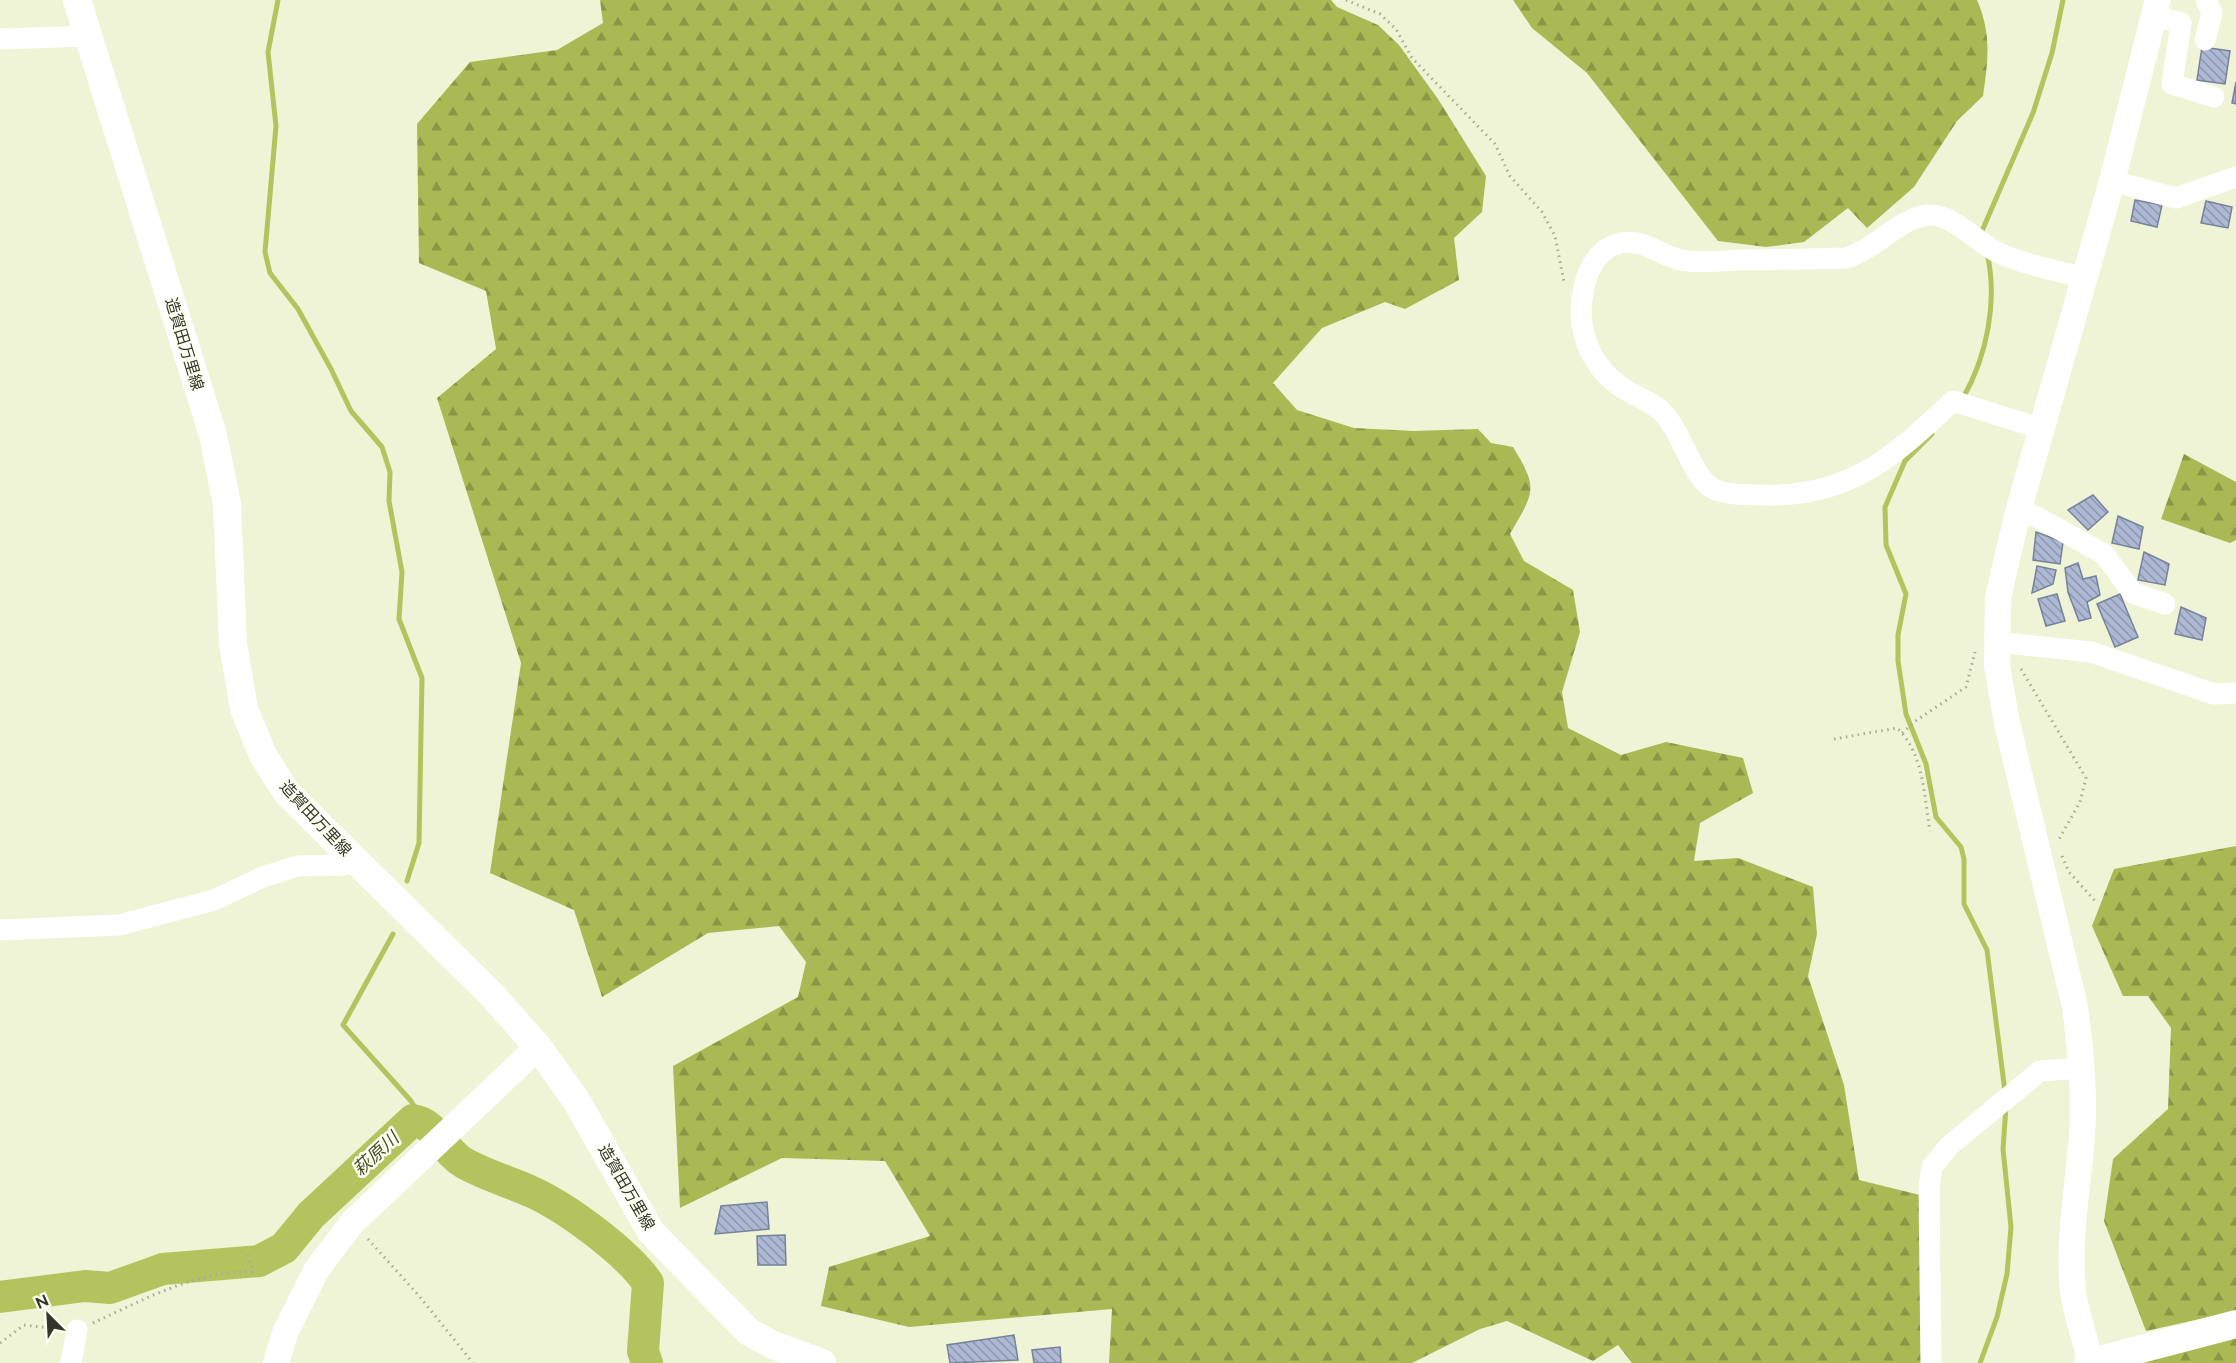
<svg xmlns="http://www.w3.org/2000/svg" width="2236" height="1363" font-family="Raleway,'Noto Sans JP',sans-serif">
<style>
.forest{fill:url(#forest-firs)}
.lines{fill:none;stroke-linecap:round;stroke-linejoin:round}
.stream{stroke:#b5c35e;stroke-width:5}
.river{stroke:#b5c35e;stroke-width:32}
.building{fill:url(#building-back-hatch);stroke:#76829b;stroke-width:1.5}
.path{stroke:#a7ac94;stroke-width:3;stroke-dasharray:1.5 4.5;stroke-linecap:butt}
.minor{stroke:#fff;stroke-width:21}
.tertiary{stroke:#fff;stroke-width:26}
.secondary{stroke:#fff;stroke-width:28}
.labels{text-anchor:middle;stroke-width:5;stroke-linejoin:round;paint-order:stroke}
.street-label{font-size:16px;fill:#34362a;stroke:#fcfff2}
.water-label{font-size:18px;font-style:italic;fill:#464c22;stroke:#fcfff2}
</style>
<defs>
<pattern id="forest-firs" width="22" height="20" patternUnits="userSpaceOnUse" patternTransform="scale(1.5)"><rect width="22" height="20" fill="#abb954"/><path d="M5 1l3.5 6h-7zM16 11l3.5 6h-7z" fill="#8c9746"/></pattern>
<pattern id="building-back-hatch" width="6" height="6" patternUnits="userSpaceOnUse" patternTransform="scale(1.5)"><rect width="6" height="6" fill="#adb9d4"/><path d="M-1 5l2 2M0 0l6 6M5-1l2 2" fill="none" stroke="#8e97ac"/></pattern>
</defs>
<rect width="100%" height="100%" fill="#eef4d5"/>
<path class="forest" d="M600 0H1331L1337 7 1378 25 1399 45 1438 99 1486 176 1482 212 1454 238 1459 280 1405 309 1385 302 1322 328 1273 383 1297 410 1354 428 1414 431 1478 429 1491 443 1513 447C1539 489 1534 492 1510 534L1524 561 1573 590 1580 632 1562 692 1568 728 1621 755 1666 742 1743 758 1753 793 1700 823 1694 861 1738 858 1813 887 1817 934 1808 976 1844 1085 1859 1180 1920 1195 1921 1363H1632L1618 1345 1593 1361 1507 1321 1480 1329 1412 1363H1109L1112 1309 909 1327 821 1306 829 1267 930 1236 885 1161 782 1158 680 1208 673 1066 798 997 806 962 779 926 708 933 602 997 574 910 490 873 521 663 437 398 496 349 486 291 419 263 417 124 470 62 557 50 603 23Z
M1513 0H1977C1992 34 1988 61 1983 96L1957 121 1914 187 1867 228 1848 208 1804 242 1766 247 1718 241 1587 73 1532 28Z
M2184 454 2236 482V540L2230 543 2161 519Z
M2236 846V1311L2146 1331 2104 1221 2113 1159 2168 1109 2171 1028 2148 996H2123L2092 926 2114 869Z
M2236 1336V1363H2125Z"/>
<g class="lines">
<path class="stream" d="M278 0 268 52 276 126 265 252 270 273 298 309 331 369 351 411 382 447 390 472 389 501 402 572 399 619 422 678 419 843 407 881
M1983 235 1982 231 2033 113 2052 53 2063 0
M1963 398C1987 356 1998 301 1987 253
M1932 434 1905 461 1885 507 1886 545 1906 594 1898 635V661L1906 714 1926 764 1936 817 1961 847 1964 859V904L1987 950 2005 1092
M393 934 343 1025 411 1101 423 1121
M1980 1363 1997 1317 2007 1274 2011 1227 2003 1149 2006 1107"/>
<path class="river" d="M0 1297 85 1286 110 1288 163 1269 259 1261 284 1248 311 1215 413 1120C436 1123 444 1152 464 1163 485 1175 510 1182 532 1192 567 1208 627 1252 648 1283L643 1351 647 1363"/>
</g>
<path class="building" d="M2202 47 2230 51 2225 84 2197 80Z
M2236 82V104L2232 103Z
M2135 200 2162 205 2157 227 2131 221Z
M2206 201 2232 207 2228 228 2201 223Z
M2093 495 2108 512 2088 530 2068 510Z
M2118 516 2143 527 2139 549 2112 543Z
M2036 532 2063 542 2060 564 2033 560Z
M2144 552 2169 564 2165 585 2138 580Z
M2078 563 2083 579 2096 576 2100 595 2087 602 2091 618 2079 621 2068 592 2065 568Z
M2037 566 2056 570 2053 584 2032 593Z
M2057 594 2065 621 2046 626 2038 599Z
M2120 594 2138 637 2115 647 2097 604Z
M2181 607 2206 618 2202 640 2175 634Z
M767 1202 769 1229 715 1234 721 1206Z
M785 1235 786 1265H758L757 1236Z
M1014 1335 1018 1360 950 1363 947 1345Z
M1060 1347 1061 1363H1034L1032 1350Z"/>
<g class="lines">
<path class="path" d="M1346 0 1380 14 1396 29 1412 58 1495 144 1510 176 1542 212 1555 236 1564 282
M2021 669 2086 778 2080 802 2058 841
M1902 733 1917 720 1966 687 1975 652
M1834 739 1897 728C1924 753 1924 797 1930 831
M2062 856 2069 872 2096 902
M368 1239 420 1297 473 1363
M93 1323C143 1300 197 1270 253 1272L247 1253
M0 1343 24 1325 58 1329"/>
<path class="minor" d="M2155 16 2181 23 2172 84 2214 97
M0 39 88 36
M2205 40 2212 13 2206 0
M2112 181 2176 198 2236 177
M2042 429 1953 401C1893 457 1850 498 1761 495 1748 495 1724 495 1712 488 1691 476 1681 428 1660 410 1648 400 1633 395 1621 387 1588 364 1575 325 1584 287 1588 270 1597 252 1614 245 1642 234 1662 259 1687 261 1703 263 1721 261 1737 260 1773 260 1810 259 1846 258 1875 249 1895 223 1922 216 1950 209 1975 242 1999 253 2024 265 2056 270 2083 278
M2018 512 2035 516 2104 554 2133 593 2165 604
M1996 642 2091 652 2214 694 2236 693
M0 930 119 925 214 900 263 877 297 866 344 865 353 858
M71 1363 77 1330
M1931 1363 1929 1187 1932 1167 1949 1146 2040 1071 2083 1068"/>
<path class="tertiary" d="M2091 1362C2085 1339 2076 1314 2073 1291 2067 1232 2081 1175 2083 1117 2084 1080 2080 1044 2075 1007L2007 723 1997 666 1998 597 2018 512 2112 181 2158 0
M276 1363 285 1333 317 1269 352 1223 538 1047"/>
<path class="secondary" d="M77 0 213 435 227 504 233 644 244 709 263 755 287 793 492 995 538 1047 576 1100 651 1232 749 1332 773 1345 822 1363
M2088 1363 2236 1324"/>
</g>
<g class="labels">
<g class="street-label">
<text transform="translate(185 344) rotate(73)" y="6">造賀田万里線</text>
<text transform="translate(316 818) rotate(47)" y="6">造賀田万里線</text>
<text transform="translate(627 1187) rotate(60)" y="6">造賀田万里線</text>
</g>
<g class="water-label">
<text transform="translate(376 1154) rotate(-43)" y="6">萩原川</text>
</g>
</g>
<g transform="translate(48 1315) rotate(336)" stroke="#fcfff2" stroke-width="4.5" paint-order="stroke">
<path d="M0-4.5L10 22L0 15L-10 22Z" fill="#34362a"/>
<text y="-9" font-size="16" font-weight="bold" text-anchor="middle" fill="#34362a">N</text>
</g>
</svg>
